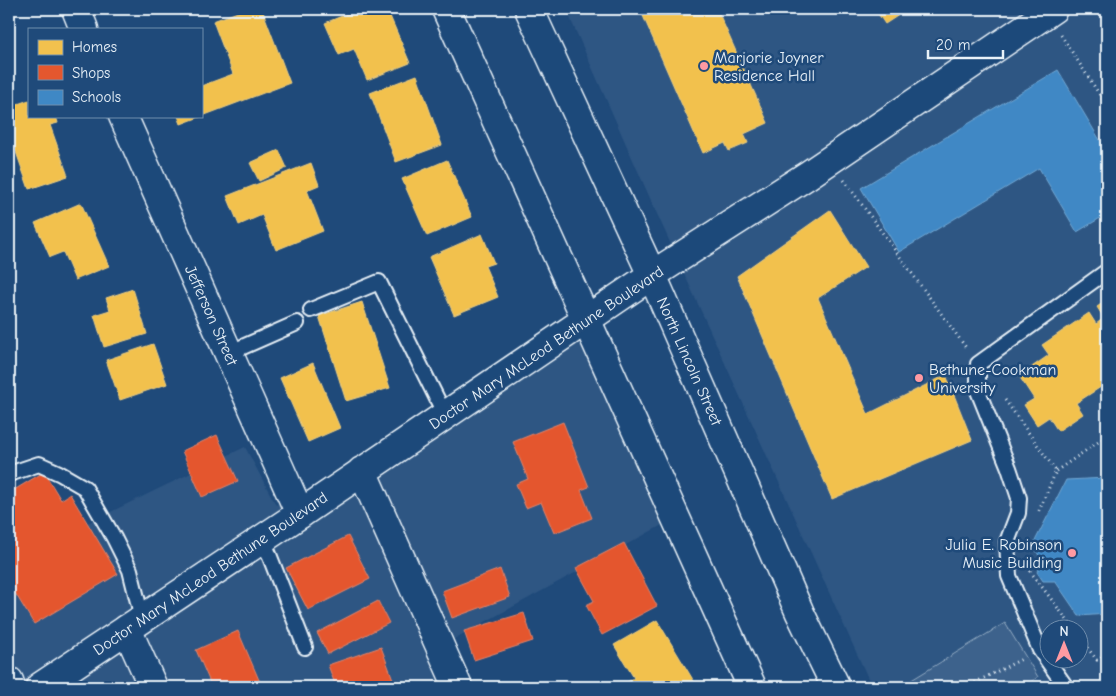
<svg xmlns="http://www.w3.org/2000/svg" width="1116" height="696" font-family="'Comic Neue',sans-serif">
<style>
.built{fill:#2e5683;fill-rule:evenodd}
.green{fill:#3c628c;stroke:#92aac2}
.homes{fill:#f2c14e;stroke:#efcf81}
.shops{fill:#e4572e;stroke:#e5856b}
.schools{fill:#3f88c5;stroke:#72a8d4}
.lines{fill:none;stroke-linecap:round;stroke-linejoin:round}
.lane-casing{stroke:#e8f1f8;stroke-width:18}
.street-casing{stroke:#e8f1f8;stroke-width:31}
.secondary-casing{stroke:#e8f1f8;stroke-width:31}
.path{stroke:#e8f1f8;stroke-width:3;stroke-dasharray:1 4;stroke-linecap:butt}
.lane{stroke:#1f4a7a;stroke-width:14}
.street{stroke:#1f4a7a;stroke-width:28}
.secondary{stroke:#1f4a7a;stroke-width:28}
.poi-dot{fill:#ff9aa2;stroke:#1f4a7a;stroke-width:2}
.labels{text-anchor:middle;stroke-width:5;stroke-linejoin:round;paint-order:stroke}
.poi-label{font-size:16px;fill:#e8f1f8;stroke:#1f4a7a;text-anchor:start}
.street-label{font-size:16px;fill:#e8f1f8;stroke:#1f4a7a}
</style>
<rect width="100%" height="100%" fill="#1f4a7a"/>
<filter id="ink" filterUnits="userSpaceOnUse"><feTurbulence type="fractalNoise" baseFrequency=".02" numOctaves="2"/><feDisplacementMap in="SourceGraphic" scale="10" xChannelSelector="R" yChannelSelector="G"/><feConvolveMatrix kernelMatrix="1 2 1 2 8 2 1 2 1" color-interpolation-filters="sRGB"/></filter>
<g filter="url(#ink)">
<path class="built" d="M566 9H1107V687H872L653 205ZM1048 628H1078V658H1048Z
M582 340 664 524 452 640 379 476Z
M245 447 276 505 280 503 283 509 109 623 23 682 9 650V561Z
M357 491 444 687H168L144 635 317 521Z
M122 649 139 687H66Z"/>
<path class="green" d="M1005 623 1038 677 1023 687H900Z"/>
<path class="homes" d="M246 9H262L290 83 181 124 178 116H201V86L233 74 213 21Z
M359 9H387L410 63 367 80 354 49 339 55 325 23Z
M640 9H717L768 123 744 134 748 143 729 151 725 143 703 153Z
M875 9H908L885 24Z
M417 75 442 145 396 162 370 93Z
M29 100V116H56L58 123 50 125 68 176 29 189 9 132V107Z
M279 150 287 168 259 181 250 163Z
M447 160 472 217 427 236 402 179Z
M311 163 319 185 307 190 323 231 276 250 262 215 239 225 227 196Z
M81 203 109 266 75 280 63 252 50 257 35 223Z
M830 210 866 267 818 298 868 414 946 375 972 440 832 499 737 276Z
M482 234 494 263 485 266 498 297 454 315 429 257Z
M133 289 147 334 104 347 94 315 110 310 106 298Z
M1107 300V383L1076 403 1083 414 1058 431 1049 417 1037 425 1024 405 1034 399 1019 376 1049 355 1042 345 1089 313 1096 324 1104 318 1097 307Z
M362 302 390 388 346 401 319 316Z
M153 344 167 384 120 400 106 360Z
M313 363 340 428 308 442 280 378Z
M657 620 695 683 687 687H625L623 685 634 678 614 645Z"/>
<path class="shops" d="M563 422 589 487 581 490 592 518 554 533 541 502 526 508 516 484 528 479 513 442Z
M217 435 238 481 202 497 182 451Z
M44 472 61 500 70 494 118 574 34 624 9 583V493Z
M348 536 370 579 308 610 286 568Z
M624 543 657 606 602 635 586 605 594 601 576 568Z
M500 569 510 597 452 618 442 591Z
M378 601 389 623 328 654 317 633Z
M524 613 533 641 474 660 464 631Z
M238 631 262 687H212L196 650Z
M381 647 394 682 379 687H336L328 665Z"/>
<path class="schools" d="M1058 70 1107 152V214L1077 232 1039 168 899 252 861 188Z
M1107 478V614L1079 616 1055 581H1043L1037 572 1042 561 1033 545 1066 480Z"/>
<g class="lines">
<g class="lane-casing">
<path id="lane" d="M311 310 379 282 445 415
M229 353 297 323
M9 474 39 464 59 473 85 488 114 538 130 570 142 618
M263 539 305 647
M1066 687 1040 650 1009 576 1007 542 1018 513 1019 498 1009 468 978 391V364L1107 271"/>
</g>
<g class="street-casing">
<path id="street" d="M76 9 84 29
M446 9 752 687
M123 116 300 514
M362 471 458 687
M127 629 153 687
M9 681 11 687"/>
</g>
<g class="secondary-casing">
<path id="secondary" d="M529 9 652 275 800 613 836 687
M40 687 300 514 652 275 808 175 1053 9"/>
</g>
<path class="path" d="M1061 35 1107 106
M1100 95 1107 91
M844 180 967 349
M1005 400 1056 471 1039 511
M1056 471 1107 436
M1030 571 1073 628
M1078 636 1097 660 1107 653
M966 687 1024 658"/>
<use href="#lane" class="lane"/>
<use href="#street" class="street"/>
<use href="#secondary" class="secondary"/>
</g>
</g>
<g class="poi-dot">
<circle cx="704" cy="66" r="5"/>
<circle cx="919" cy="378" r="5"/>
<circle cx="1072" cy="553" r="5"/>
</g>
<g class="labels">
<g class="poi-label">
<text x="714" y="63">Marjorie Joyner<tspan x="714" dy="18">Residence Hall</tspan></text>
<text x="929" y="375">Bethune-Cookman<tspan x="929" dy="18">University</tspan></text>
<text x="1062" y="550" text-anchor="end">Julia E. Robinson<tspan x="1062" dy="18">Music Building</tspan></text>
</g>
<g class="street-label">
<text transform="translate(212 315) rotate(66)" y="6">Jefferson Street</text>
<text transform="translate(546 347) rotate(-34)" y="6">Doctor Mary McLeod Bethune Boulevard</text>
<text transform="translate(690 361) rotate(66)" y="6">North Lincoln Street</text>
<text transform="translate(210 573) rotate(-34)" y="6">Doctor Mary McLeod Bethune Boulevard</text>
</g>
</g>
<rect width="1116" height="696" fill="none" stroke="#1f4a7a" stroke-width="30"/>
<rect x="15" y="15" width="1086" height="666" fill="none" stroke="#e8f1f8" stroke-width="2" filter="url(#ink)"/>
<rect x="28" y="28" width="175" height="90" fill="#1f4a7a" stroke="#6f8dac"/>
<rect x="38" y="40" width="25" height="15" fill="#f2c14e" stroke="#6f8dac"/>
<text x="72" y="52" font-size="15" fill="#e8f1f8">Homes</text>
<rect x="38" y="65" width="25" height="15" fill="#e4572e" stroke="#6f8dac"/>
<text x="72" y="78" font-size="15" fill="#e8f1f8">Shops</text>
<rect x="38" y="90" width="25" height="15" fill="#3f88c5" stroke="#6f8dac"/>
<text x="72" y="102" font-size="15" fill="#e8f1f8">Schools</text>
<g transform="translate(1064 644)"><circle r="24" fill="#1f4a7a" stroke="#6f8dac"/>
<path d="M0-4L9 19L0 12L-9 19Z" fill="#ff9aa2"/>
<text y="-8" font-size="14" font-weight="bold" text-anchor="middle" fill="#e8f1f8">N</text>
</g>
<path d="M928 50v8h75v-8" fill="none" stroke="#e8f1f8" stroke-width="2.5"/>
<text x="936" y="50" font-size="15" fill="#e8f1f8" stroke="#1f4a7a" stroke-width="4" paint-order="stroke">20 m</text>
</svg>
